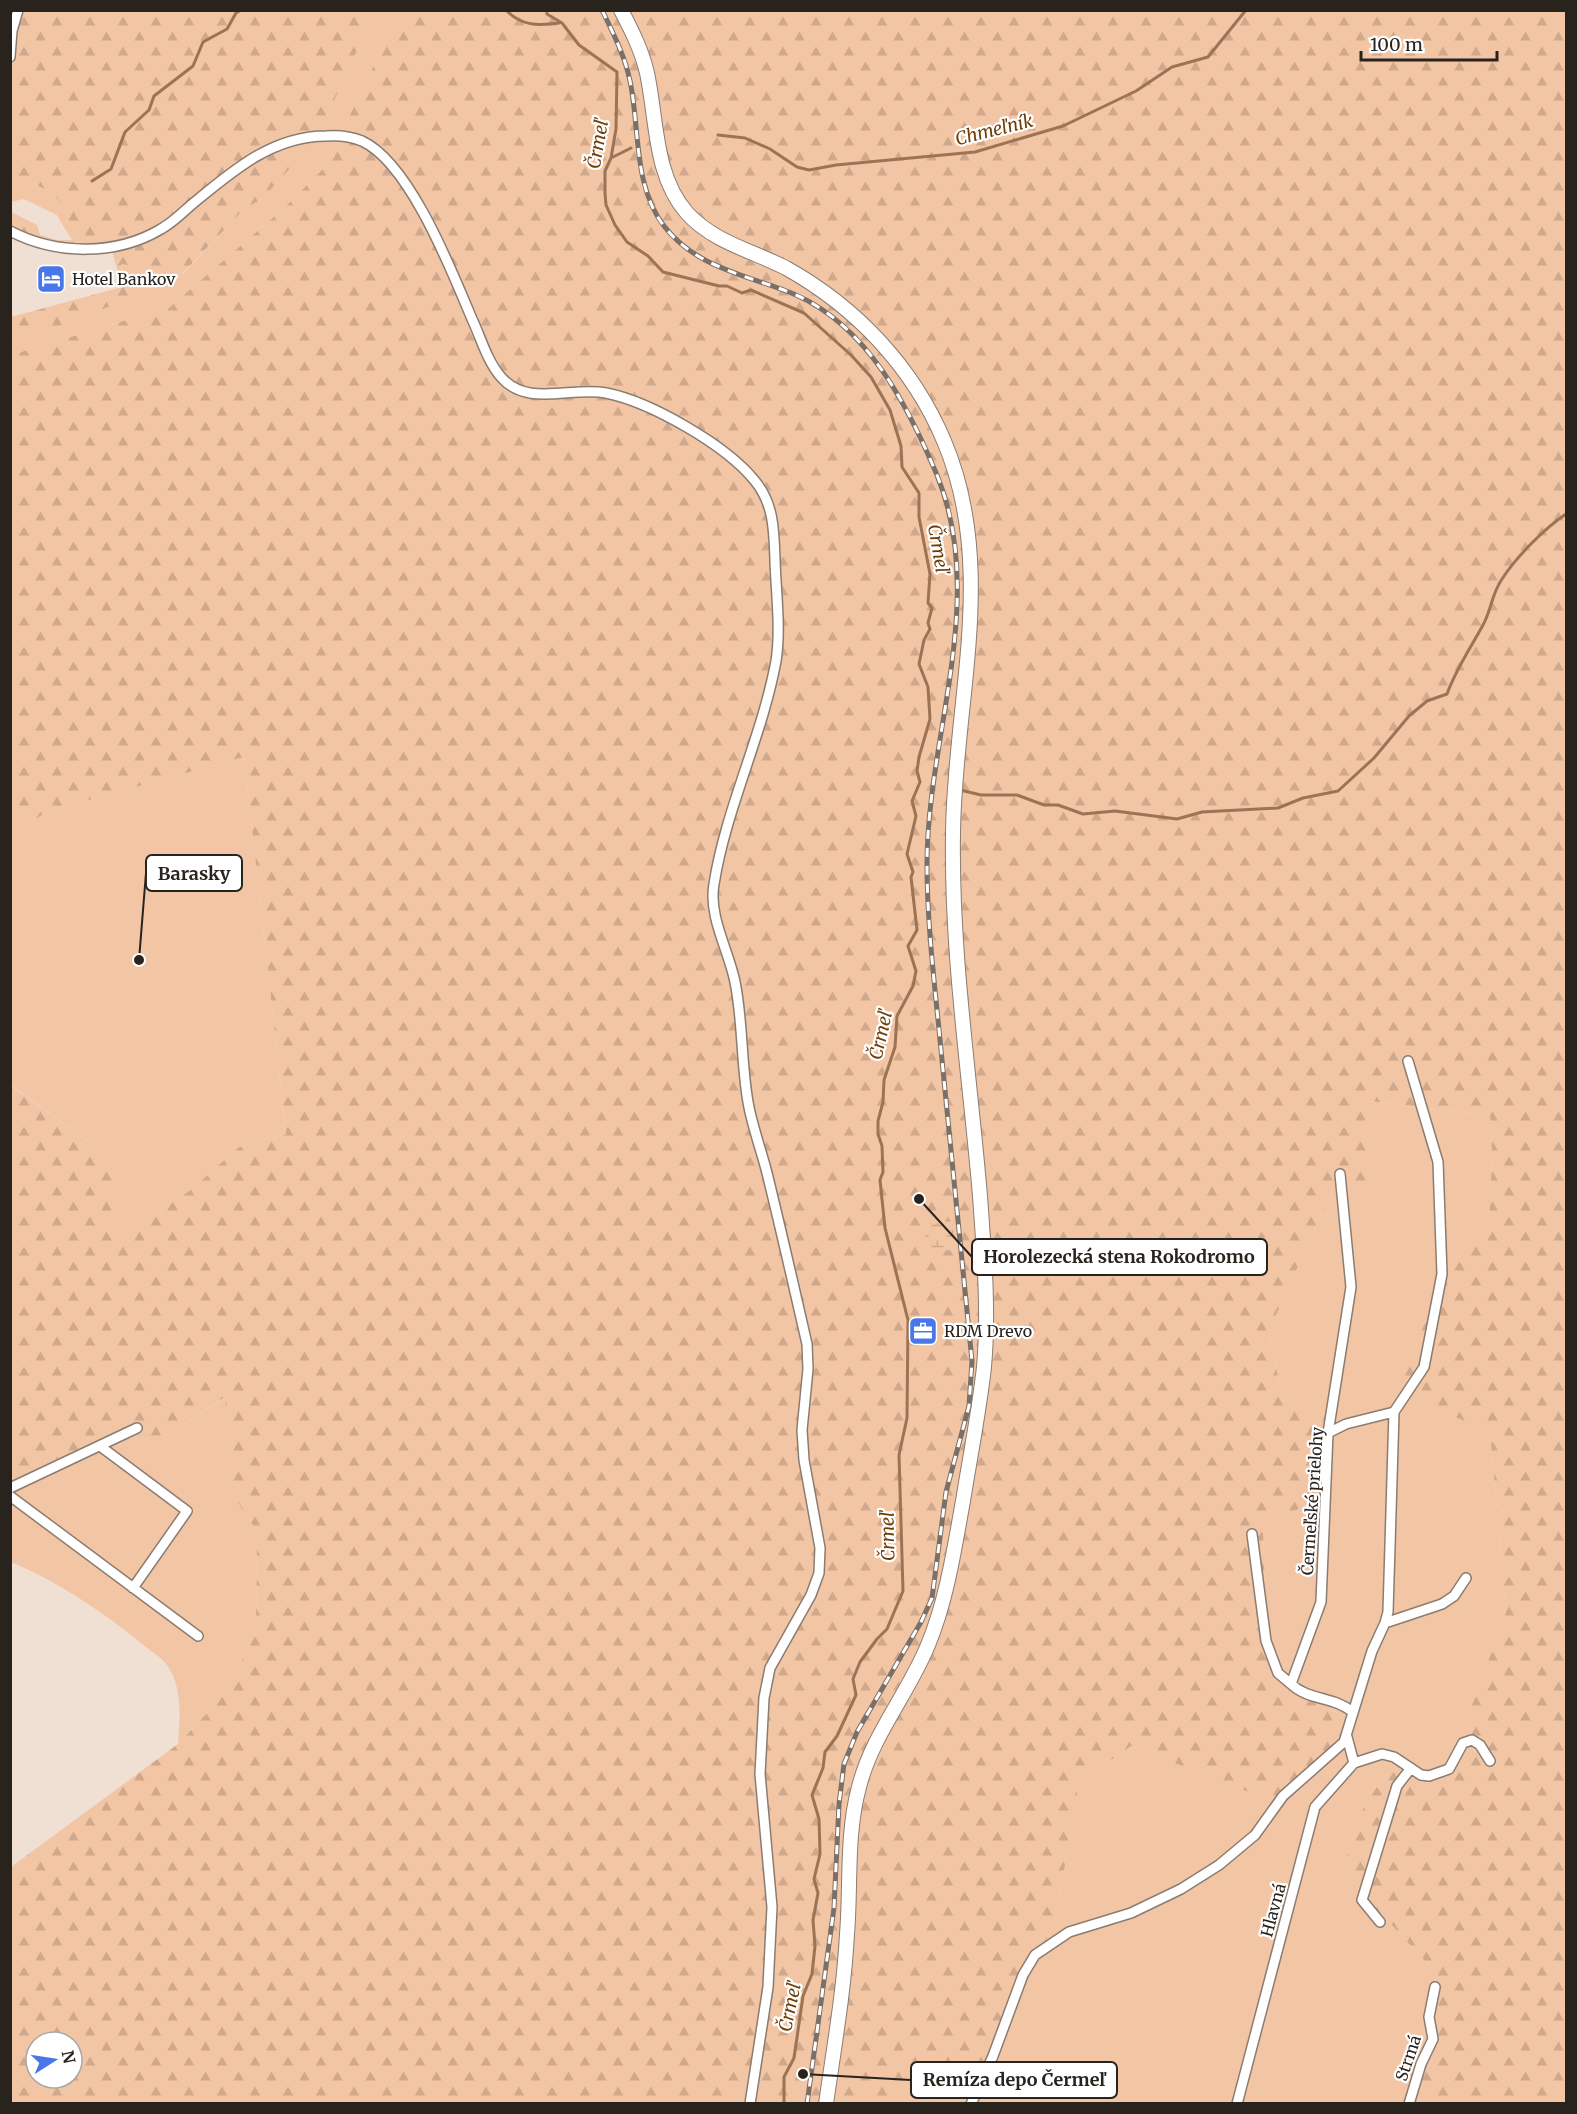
<svg xmlns="http://www.w3.org/2000/svg" width="1577" height="2114" font-family="Merriweather,serif">
<style>
.green{fill:#f2c5a4}
.forest{fill:url(#forest-firs);fill-rule:evenodd}
.wetland{fill:url(#wetland-marsh)}
.lines{fill:none;stroke-linecap:round;stroke-linejoin:round}
.stream{stroke:#9c7455;stroke-width:3}
.street-casing{stroke:#8b7c71;stroke-width:12}
.secondary-casing{stroke:#8b7c71;stroke-width:16}
.street{stroke:#fff;stroke-width:9}
.secondary{stroke:#fff;stroke-width:14}
.rail-casing{stroke:#7b7068;stroke-width:5}
.rail{stroke:#fff;stroke-width:3;stroke-dasharray:9;stroke-linecap:butt}
.labels{text-anchor:middle;stroke-width:4.5;stroke-linejoin:round;paint-order:stroke}
.poi-label{font-size:16px;fill:#29231e;stroke:#fff;text-anchor:start}
.street-label{font-size:16px;fill:#29231e;stroke:#fff}
.water-label{font-size:18px;font-style:italic;fill:#703d08;stroke:#fff}
.leader{fill:none;stroke:#29231e;stroke-width:2}
.callout-dot{fill:#29231e;stroke:#fff;stroke-width:2}
.callout{fill:#fff;stroke:#29231e;stroke-width:2}
.callout-label{font-size:18px;text-anchor:middle;font-weight:bold;fill:#29231e}
</style>
<defs>
<pattern id="forest-firs" width="22" height="20" patternUnits="userSpaceOnUse" patternTransform="scale(1.5)"><rect width="22" height="20" fill="#f2c5a4"/><path d="M5 1l3.5 6h-7zM16 11l3.5 6h-7z" fill="#d0a98d"/></pattern>
<pattern id="wetland-marsh" width="20" height="14" patternUnits="userSpaceOnUse" patternTransform="scale(1.5)"><rect width="20" height="14" fill="#f2c5a4"/><path d="M1 5h8M5 5V1M11 12h8M15 12V8" fill="none" stroke="#d0a98d"/></pattern>
</defs>
<rect width="100%" height="100%" fill="#f0dfd3"/>
<path class="green" d="M375 11H400L325 167 284 208 170 307 11 355V340L75 321 129 298 121 264 183 274 244 209 262 199 327 116Z
M17 181C44 185 60 193 69 221L62 224 57 215 24 199 11 202V186Z
M244 757 286 1134 239 1147 192 1189 115 1242 108 1156 11 1085 10 834 49 811Z
M1368 1101 1490 1115 1492 1154 1489 1226 1445 1268 1490 1432 1506 1612 1449 1770 1403 1764 1368 1795 1342 1871 1436 1973 1432 2049 1398 2103 970 2104 1012 2004 1055 1923 1079 1783 1131 1746 1282 1804 1341 1735 1350 1720 1285 1683 1266 1625 1263 1524 1325 1498 1323 1410 1283 1401 1269 1331 1332 1190 1370 1184Z
M225 1398 233 1436 228 1485 257 1532 256 1632 225 1694 178 1744C180 1718 183 1688 167 1665 162 1658 152 1652 146 1647 106 1614 59 1582 11 1562L10 1494 23 1488 29 1465 168 1434Z"/>
<path class="forest" d="M18 11H375L327 116 300 157 262 199 244 209 182 274 121 264 129 298 75 321 11 340V317L122 287 111 247 75 249 11 231V212L37 225 40 235 57 240H72L62 224 69 221C60 193 44 185 17 181L11 186V57Z
M400 11H1566V2103H1398L1432 2049 1436 1973 1342 1871 1368 1795 1403 1764 1449 1769 1506 1612 1490 1433 1398 1390 1445 1268 1489 1225 1492 1154 1490 1115 1369 1101 1370 1184 1332 1190 1269 1331 1283 1401 1323 1410 1333 1439 1325 1498 1263 1524 1266 1625 1285 1683 1350 1720 1341 1735 1282 1805 1131 1746 1079 1783 1055 1923 1012 2004 970 2103H11V1867L178 1744 225 1694 256 1632 257 1532 227 1485 233 1436 224 1398 168 1434 30 1465 23 1489 11 1494 10 1085 108 1156 113 1181 115 1242 192 1189 239 1147 286 1134 244 757 49 811 11 834V355L170 307 284 208 325 167ZM36 2042H72V2078H36Z"/>
<path class="wetland" d="M952 1221 957 1249 928 1253 923 1225Z"/>
<g class="lines">
<path class="stream" d="M506 10C521 26 538 26 559 23
M547 10V14L562 23 579 45 617 72 616 129 611 158 605 171V193L606 205 615 225 627 242 648 256 663 272 719 286H727L742 293 751 290 804 313 851 355 871 377 890 410 901 446 902 467 919 493V517L930 574 928 603 932 608 928 623 930 629 924 640 919 664 928 687 930 719 919 757 917 771 920 782 912 801 916 816 907 854 913 872 911 877 917 930 908 946 916 971 913 986 897 1016 895 1047 884 1080 883 1102 878 1121V1134L882 1146 883 1172 880 1180 885 1228 908 1320 907 1418 899 1455 903 1591 887 1629 877 1639 860 1662 853 1679 856 1695 837 1736 825 1752 823 1768 812 1795 819 1819 820 1854 814 1879 818 1893 813 1920 815 1946 812 1974 803 1996 794 2058 784 2077V2104
M718 135 745 138 770 149 797 167 809 170 836 165 975 152 1063 126 1136 91 1172 67 1208 57 1246 10
M611 158 631 148
M92 181 111 169 125 132 149 110 154 96 193 66 203 42 227 29 236 13 241 10
M960 790 981 795H1017L1044 805H1058L1083 814 1115 811 1177 819 1202 812 1278 808 1303 798 1338 791 1374 758 1409 716 1427 701 1447 694C1456 669 1470 649 1483 625 1491 611 1492 593 1502 579 1516 557 1545 528 1566 514"/>
<g class="street-casing">
<path id="street" d="M10 57 12 31 18 10
M10 231C56 255 116 256 161 229 172 223 181 214 190 206 230 173 271 136 326 136 339 135 350 136 362 141 410 163 452 272 472 319 481 338 487 361 501 377 527 408 572 386 606 393 651 402 726 445 755 481 774 504 774 531 775 560 776 593 781 629 776 661 762 737 726 808 714 884 708 916 729 951 735 982 743 1021 741 1062 748 1102 752 1126 761 1149 767 1173 781 1230 794 1287 807 1344L808 1369 802 1430 804 1460 820 1548 819 1573 811 1595 770 1668 764 1698 760 1774 772 1907 768 1987 750 2104
M1340 1174 1351 1287 1328 1433 1321 1602 1291 1684C1309 1701 1333 1696 1353 1712
M1328 1433 1346 1424 1394 1412
M100 1446 187 1511 133 1588
M10 1488 137 1428
M10 1496 198 1636
M1252 1534 1266 1641 1278 1673 1291 1684
M1385 1623 1388 1612 1394 1412 1424 1367 1442 1274 1438 1162 1408 1061
M1354 1763 1382 1754 1394 1757 1421 1775 1429 1776 1449 1769 1463 1743 1472 1740 1480 1745 1490 1761
M1380 1922 1362 1900 1397 1786 1411 1768
M971 2104 993 2056 1023 1975 1035 1955 1069 1932 1131 1913 1181 1889 1219 1865 1255 1835 1283 1796 1344 1742 1372 1651 1385 1623 1442 1604 1454 1596 1466 1578
M1237 2104 1315 1807 1354 1763 1347 1737
M1409 2104 1421 2064 1433 2039 1429 2017 1435 1987"/>
</g>
<g class="secondary-casing">
<path id="secondary" d="M621 10C632 31 642 51 647 73 657 119 654 176 687 213 713 242 753 251 786 268 856 307 913 367 944 441 998 568 954 702 953 834 951 955 970 1076 980 1196 984 1253 989 1310 984 1367 979 1412 970 1457 963 1501 954 1550 947 1599 928 1645 908 1694 872 1735 859 1787 846 1835 851 1886 847 1934 844 1991 834 2047 826 2104"/>
</g>
<use href="#street" class="street"/>
<use href="#secondary" class="secondary"/>
<g class="rail-casing">
<path id="rail" d="M602 10C613 33 625 56 630 81 640 128 633 186 664 226 697 269 749 275 796 295 868 327 908 406 937 475 988 601 927 735 927 864 927 929 936 995 942 1060 952 1160 962 1261 972 1361L969 1406 946 1492 932 1598 921 1622 857 1732 844 1764 839 1804 834 1908 807 2104"/>
</g>
<use href="#rail" class="rail"/>
</g>
<defs>
<g id="hotel-square" transform="scale(1.5)"><rect x="-9" y="-9" width="18" height="18" rx="4" fill="#4977e9" stroke="#fff"/><path d="M-6-4.5h1.5V1H6V5H4.5V3h-9V5H-6ZM-4 0a1.8 1.8 0 1 1 3.6 0ZM.5 0V-2.5h3Q6-2.5 6 0Z" fill="#fff"/></g>
<g id="office-square" transform="scale(1.5)"><rect x="-9" y="-9" width="18" height="18" rx="4" fill="#4977e9" stroke="#fff"/><path d="M-6-3h4V-5.5h4V-3h4V5H-6ZM-1-4.5V-3h2v-1.5ZM-6 0V1H6V0Z" fill="#fff"/></g>
</defs>
<g fill-rule="evenodd">
<use href="#hotel-square" x="51" y="279"/>
<use href="#office-square" x="923" y="1331"/>
</g>
<g class="labels">
<g class="poi-label">
<text x="72" y="285">Hotel Bankov</text>
<text x="944" y="1337">RDM Drevo</text>
</g>
<g class="street-label">
<text transform="translate(1312 1501) rotate(-86)" y="6">Čermeľské prielohy</text>
<text transform="translate(1273 1910) rotate(-75)" y="6">Hlavná</text>
<text transform="translate(1408 2058) rotate(-71)" y="6">Strmá</text>
</g>
<g class="water-label">
<text transform="translate(994 130) rotate(-14)" y="6">Chmeľník</text>
<text transform="translate(598 144) rotate(-80)" y="6">Črmeľ</text>
<text transform="translate(938 549) rotate(80)" y="6">Črmeľ</text>
<text transform="translate(881 1035) rotate(-77)" y="6">Črmeľ</text>
<text transform="translate(888 1536) rotate(-91)" y="6">Črmeľ</text>
<text transform="translate(790 2007) rotate(-78)" y="6">Črmeľ</text>
</g>
</g>
<path class="leader" d="M139 960L146 873M919 1199L972 1257M803 2074L911 2080"/>
<g class="callout-dot">
<circle cx="139" cy="960" r="6"/>
<circle cx="919" cy="1199" r="6"/>
<circle cx="803" cy="2074" r="6"/>
</g>
<g class="callout">
<rect x="146" y="855" width="96" height="36" rx="6"/>
<rect x="972" y="1239" width="295" height="36" rx="6"/>
<rect x="911" y="2062" width="206" height="36" rx="6"/>
</g>
<g class="callout-label">
<text x="194" y="880">Barasky</text>
<text x="1119" y="1263">Horolezecká stena Rokodromo</text>
<text x="1014" y="2086">Remíza depo Čermeľ</text>
</g>
<rect width="1577" height="2114" fill="none" stroke="#29231e" stroke-width="24"/>
<g transform="translate(54 2060) rotate(78)"><circle r="28" fill="#ffffff" stroke="#a9a7a5" stroke-width="1.5"/>
<path d="M0-4.5L10 22L0 15L-10 22Z" fill="#4977e9"/>
<text y="-9" font-size="16" font-weight="bold" text-anchor="middle" fill="#29231e">N</text>
</g>
<path d="M1361 51v9h136v-9" fill="none" stroke="#29231e" stroke-width="3"/>
<text x="1370" y="51" font-size="18" fill="#29231e" stroke="#ffffff" stroke-width="4.5" paint-order="stroke">100 m</text>
</svg>
